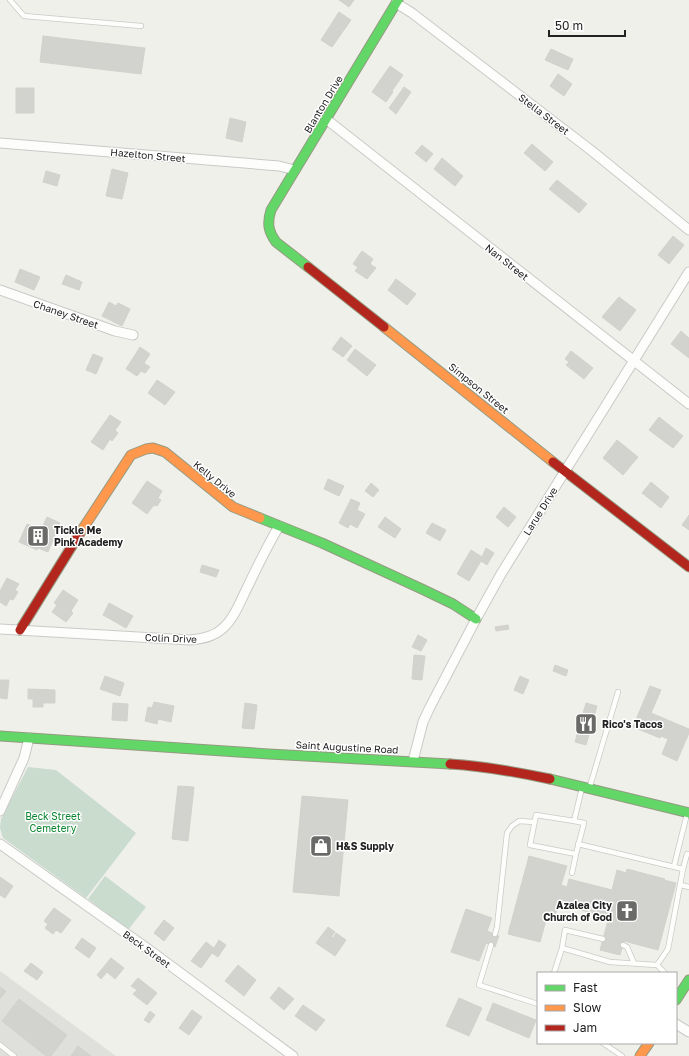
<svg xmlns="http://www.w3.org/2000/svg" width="689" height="1056" font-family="'Golos Text',sans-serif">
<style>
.residential{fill:#dfdfdc}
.cemetery{fill:#c9dcce}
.building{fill:#d2d2ce;stroke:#d3d1cc}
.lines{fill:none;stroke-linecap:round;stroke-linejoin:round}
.lane-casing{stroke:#c9c9c7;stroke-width:6}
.street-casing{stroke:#c9c9c7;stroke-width:11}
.fast-casing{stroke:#949b82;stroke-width:11}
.slow-casing{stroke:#949b82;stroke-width:11}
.jam-casing{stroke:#949b82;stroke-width:11}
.lane{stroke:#fdfdfc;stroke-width:4.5}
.street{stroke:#fdfdfc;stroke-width:9}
.fast{stroke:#63d668;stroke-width:9}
.slow{stroke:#ff974d;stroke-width:9}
.jam{stroke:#b3261e;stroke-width:9}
.labels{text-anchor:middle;stroke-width:3;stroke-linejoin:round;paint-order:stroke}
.street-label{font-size:10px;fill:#222;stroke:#fff}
.poi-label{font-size:10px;font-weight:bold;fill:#222;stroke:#fff;text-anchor:start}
.park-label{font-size:10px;fill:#0b852f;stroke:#fff}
</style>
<rect width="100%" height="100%" fill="#f0f0eb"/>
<path class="residential" d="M0 971 116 1056H0Z"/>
<path class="cemetery" d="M28 767 56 770 136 833 86 898 3 838 0 828 1 819Z
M105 876 146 907 128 930 88 899Z"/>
<path class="building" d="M339 0H354L349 7Z
M339 12 351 20 332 47 321 40Z
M43 36 145 48 141 74 40 62Z
M551 49 573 59 568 70 545 60Z
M390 66 403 75 392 91 393 92 386 102 372 92Z
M558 74 572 84 564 96 550 86Z
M404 87 411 92 396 114 389 108Z
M16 88H34V113H16Z
M230 118 246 122 242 142 226 138Z
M532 144 553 162 545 171 524 153Z
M422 145 433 154 426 162 415 153Z
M442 158 463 176 455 186 434 169Z
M112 169 128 173 122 199 106 196Z
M46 171 60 175 57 186 43 182Z
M557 180 587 204 579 213 549 189Z
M673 236 684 245 669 264 658 255Z
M362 251 373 259 370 264 376 268 367 279 355 271 358 267 353 264Z
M20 269 40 277 34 290 15 282Z
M66 275 82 282 79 290 62 284Z
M396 279 416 294 407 305 388 290Z
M619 297 636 310 620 331 602 317Z
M109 302 116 306 118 303 130 309 122 326 102 316Z
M681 331 689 338V358L671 344Z
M341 337 352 346 343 357 332 349Z
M140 347 150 354 144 363 150 367 145 373 141 371 137 376 126 369Z
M355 349 376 365 367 376 347 360Z
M571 351 593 368 584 379 566 365 569 362 565 359Z
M93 354 103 358 96 374 86 370Z
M157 380 175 392 165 405 148 393Z
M110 415 121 422 115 430 118 433 112 441 110 439 103 450 91 442Z
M659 417 683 436 673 448 649 430Z
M617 440 638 457 623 475 603 458Z
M328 479 344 486 339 496 324 489Z
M147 481 162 491 158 498 161 500 157 506 154 505 147 514 132 503Z
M651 482 669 497 661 508 642 493Z
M371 483 379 490 373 497 365 491Z
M351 499 360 503 357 510 365 514 357 528 350 524 348 528 339 523Z
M504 507 516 517 508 527 496 517Z
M689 515V530L682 525Z
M47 517 60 523 48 552 38 548 37 550 19 542 27 524 41 530Z
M385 517 401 529 395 538 378 527Z
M432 523 446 530 440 541 426 533Z
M486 548 494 553 487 565 481 561 469 581 457 574 471 550 482 557Z
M202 565 219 570 216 577 200 572Z
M7 578 19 584 15 590 18 592 13 600 10 599 6 606 0 602V591Z
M63 590 78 600 71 611 73 613 66 622 52 612 57 605 54 603Z
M109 603 133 616 126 628 103 615Z
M508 625 509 629 496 631 495 627Z
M418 635 427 640 421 651 412 647Z
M414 655 425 656 422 680 412 679Z
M555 665 568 670 566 676 553 671Z
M105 676 124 683 120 696 100 689Z
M520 676 529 680 523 694 514 690Z
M0 680H9L7 699 0 698Z
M650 686 661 690 651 713 689 729V733L677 761 662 754 668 739 661 736 660 738 633 727Z
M28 689 55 690V703H43V707H33V699H28Z
M154 702 174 706 171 722 158 719 157 724 145 721 148 707 152 708Z
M113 703 128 704 127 721 112 720Z
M245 703 257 705 254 729 242 728Z
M586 703 597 706 586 745 575 742Z
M178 786 194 787 188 841 172 839Z
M302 796 348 800 339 896 293 892Z
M529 856 567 866 561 885 567 887 569 879 612 890 617 870 626 873 627 869 665 879 664 880 676 883 658 950 624 941 620 955 600 950 609 917 564 906 565 901 559 900 554 922 546 920 540 942 508 934Z
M0 877 13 886 5 898 0 895Z
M54 908 71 920 61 933 56 930 53 934 45 928 48 924 44 921Z
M466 909 492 918 487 931 499 936 495 947 486 943 479 961 451 952Z
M164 920 174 928 164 941 154 933Z
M328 927 335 932 331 937 333 938 336 933 346 940 335 956 316 943Z
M82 938 96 948 89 958 75 948Z
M219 940 226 945 218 957 212 953 201 968 191 961 206 942 214 948Z
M111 958 124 968 115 979 107 972 101 979 97 975Z
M31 963 43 972 37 980 24 971Z
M238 965 256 980 244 996 225 981Z
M138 978 157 993 147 1005 133 994 137 990 131 986Z
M0 987 6 991 0 999Z
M279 987 294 999 284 1010 270 998Z
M459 998 482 1008 469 1036 446 1026Z
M19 999 67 1035 51 1056H46L2 1021Z
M493 1003 536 1020 529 1038 486 1020Z
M303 1005 325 1020 316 1031 295 1016Z
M192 1010 202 1017 189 1035 179 1028Z
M150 1011 155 1015 149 1023 144 1020Z
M78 1046 91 1056H71Z"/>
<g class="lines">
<g class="lane-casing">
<path id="lane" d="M10 0 24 16 141 26
M590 786 618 692
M574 821 584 823 576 854
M674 866 687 814
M683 869 687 854H689
M572 873 576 854 530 845 536 815 574 821 582 788
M681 885 689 887
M495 934 497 927 507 833 512 826 519 821 534 822
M491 945 479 985 538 1004
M623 945 627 947 634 963
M562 948 565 930 603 939
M657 965 665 973
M554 973 562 948 610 962 657 965 668 949 683 869 578 844
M603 1043 622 1056
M0 1045 14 1056"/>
</g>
<g class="street-casing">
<path id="street" d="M396 3 412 13 592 151 689 230
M326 119 689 404
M0 143 279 166 295 170
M0 290 115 331 133 335
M0 629 190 640C202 639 213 637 222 629 235 618 241 599 249 584 258 565 268 545 279 526
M413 761 423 722 430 707 476 619 501 574 689 272
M0 811 24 758 29 738
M0 844 148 949 293 1056
M676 1024 689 1032"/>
</g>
<g class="fast-casing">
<path id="fast" d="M308 267 276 242C268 231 267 223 271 210L398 0
M260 518 322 543 424 590 453 604 476 619
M0 736 269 754 450 764
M550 779 689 813
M676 1000 689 980"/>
</g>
<g class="slow-casing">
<path id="slow" d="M384 327 553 462
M80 533 131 455 146 449 153 448 165 452 233 507 260 518
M640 1056 649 1043"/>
</g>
<g class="jam-casing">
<path id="jam" d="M308 267 384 327
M553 462 689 567
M20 630 80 533
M450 764C483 766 517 772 550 779"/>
</g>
<use href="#lane" class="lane"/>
<use href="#street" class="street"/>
<use href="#fast" class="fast"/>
<use href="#slow" class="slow"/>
<use href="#jam" class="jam"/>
</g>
<defs>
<g id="building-square" transform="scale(1.15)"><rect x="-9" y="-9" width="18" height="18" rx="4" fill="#6a6a68" stroke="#fff"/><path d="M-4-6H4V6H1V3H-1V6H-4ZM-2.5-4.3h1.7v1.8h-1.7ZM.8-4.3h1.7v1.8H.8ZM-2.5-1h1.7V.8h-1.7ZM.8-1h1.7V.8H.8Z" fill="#fff"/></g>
<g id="restaurant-square" transform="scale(1.15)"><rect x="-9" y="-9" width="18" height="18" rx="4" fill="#6a6a68" stroke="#fff"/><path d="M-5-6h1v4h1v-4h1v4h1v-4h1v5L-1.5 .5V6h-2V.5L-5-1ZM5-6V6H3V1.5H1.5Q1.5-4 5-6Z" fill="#fff"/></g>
<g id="shop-square" transform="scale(1.15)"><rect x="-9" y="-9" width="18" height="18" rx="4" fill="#6a6a68" stroke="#fff"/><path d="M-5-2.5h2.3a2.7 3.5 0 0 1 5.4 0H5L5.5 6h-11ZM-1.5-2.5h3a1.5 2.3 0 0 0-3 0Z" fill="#fff"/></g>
<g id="church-square" transform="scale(1.15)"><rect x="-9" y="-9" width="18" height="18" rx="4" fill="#6a6a68" stroke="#fff"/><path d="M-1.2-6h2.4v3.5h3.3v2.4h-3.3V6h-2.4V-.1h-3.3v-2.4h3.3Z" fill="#fff"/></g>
</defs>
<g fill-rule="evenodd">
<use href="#building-square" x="38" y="536"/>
<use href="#restaurant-square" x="586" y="724"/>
<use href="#shop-square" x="321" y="846"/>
<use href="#church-square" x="627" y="911"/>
</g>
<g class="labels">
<g class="street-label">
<text transform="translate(323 104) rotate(-59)" y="4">Blanton Drive</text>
<text transform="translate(544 114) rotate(37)" y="4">Stella Street</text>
<text transform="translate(148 155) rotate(5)" y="4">Hazelton Street</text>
<text transform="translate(507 262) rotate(38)" y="4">Nan Street</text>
<text transform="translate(66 314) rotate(19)" y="4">Chaney Street</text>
<text transform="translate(479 388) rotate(39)" y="4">Simpson Street</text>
<text transform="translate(215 479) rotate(39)" y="4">Kelly Drive</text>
<text transform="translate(540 511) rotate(-58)" y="4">Larue Drive</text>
<text transform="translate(171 638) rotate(2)" y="4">Colin Drive</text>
<text transform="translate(347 747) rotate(3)" y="4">Saint Augustine Road</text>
<text transform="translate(147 949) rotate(36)" y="4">Beck Street</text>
</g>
<g class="poi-label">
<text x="54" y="534">Tickle Me<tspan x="54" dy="12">Pink Academy</tspan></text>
<text x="602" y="728">Rico's Tacos</text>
<text x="336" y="850">H&amp;S Supply</text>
<text x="612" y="909" text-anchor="end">Azalea City<tspan x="612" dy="12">Church of God</tspan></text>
</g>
<g class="park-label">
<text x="53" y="820">Beck Street<tspan x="53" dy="12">Cemetery</tspan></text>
</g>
</g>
<rect x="537" y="972" width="140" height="72" fill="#ffffff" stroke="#a7a7a7"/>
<rect x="545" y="985" width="20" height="6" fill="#63d668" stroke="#a7a7a7"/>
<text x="573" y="992" font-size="12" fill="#222222">Fast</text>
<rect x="545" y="1005" width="20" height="6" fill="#ff974d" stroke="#a7a7a7"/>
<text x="573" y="1012" font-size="12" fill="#222222">Slow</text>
<rect x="545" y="1025" width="20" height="6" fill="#b3261e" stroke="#a7a7a7"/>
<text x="573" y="1032" font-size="12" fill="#222222">Jam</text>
<path d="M549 30v6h76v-6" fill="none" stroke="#222222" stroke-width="2"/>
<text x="555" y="30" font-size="12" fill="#222222" stroke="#ffffff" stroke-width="3" paint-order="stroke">50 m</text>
</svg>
